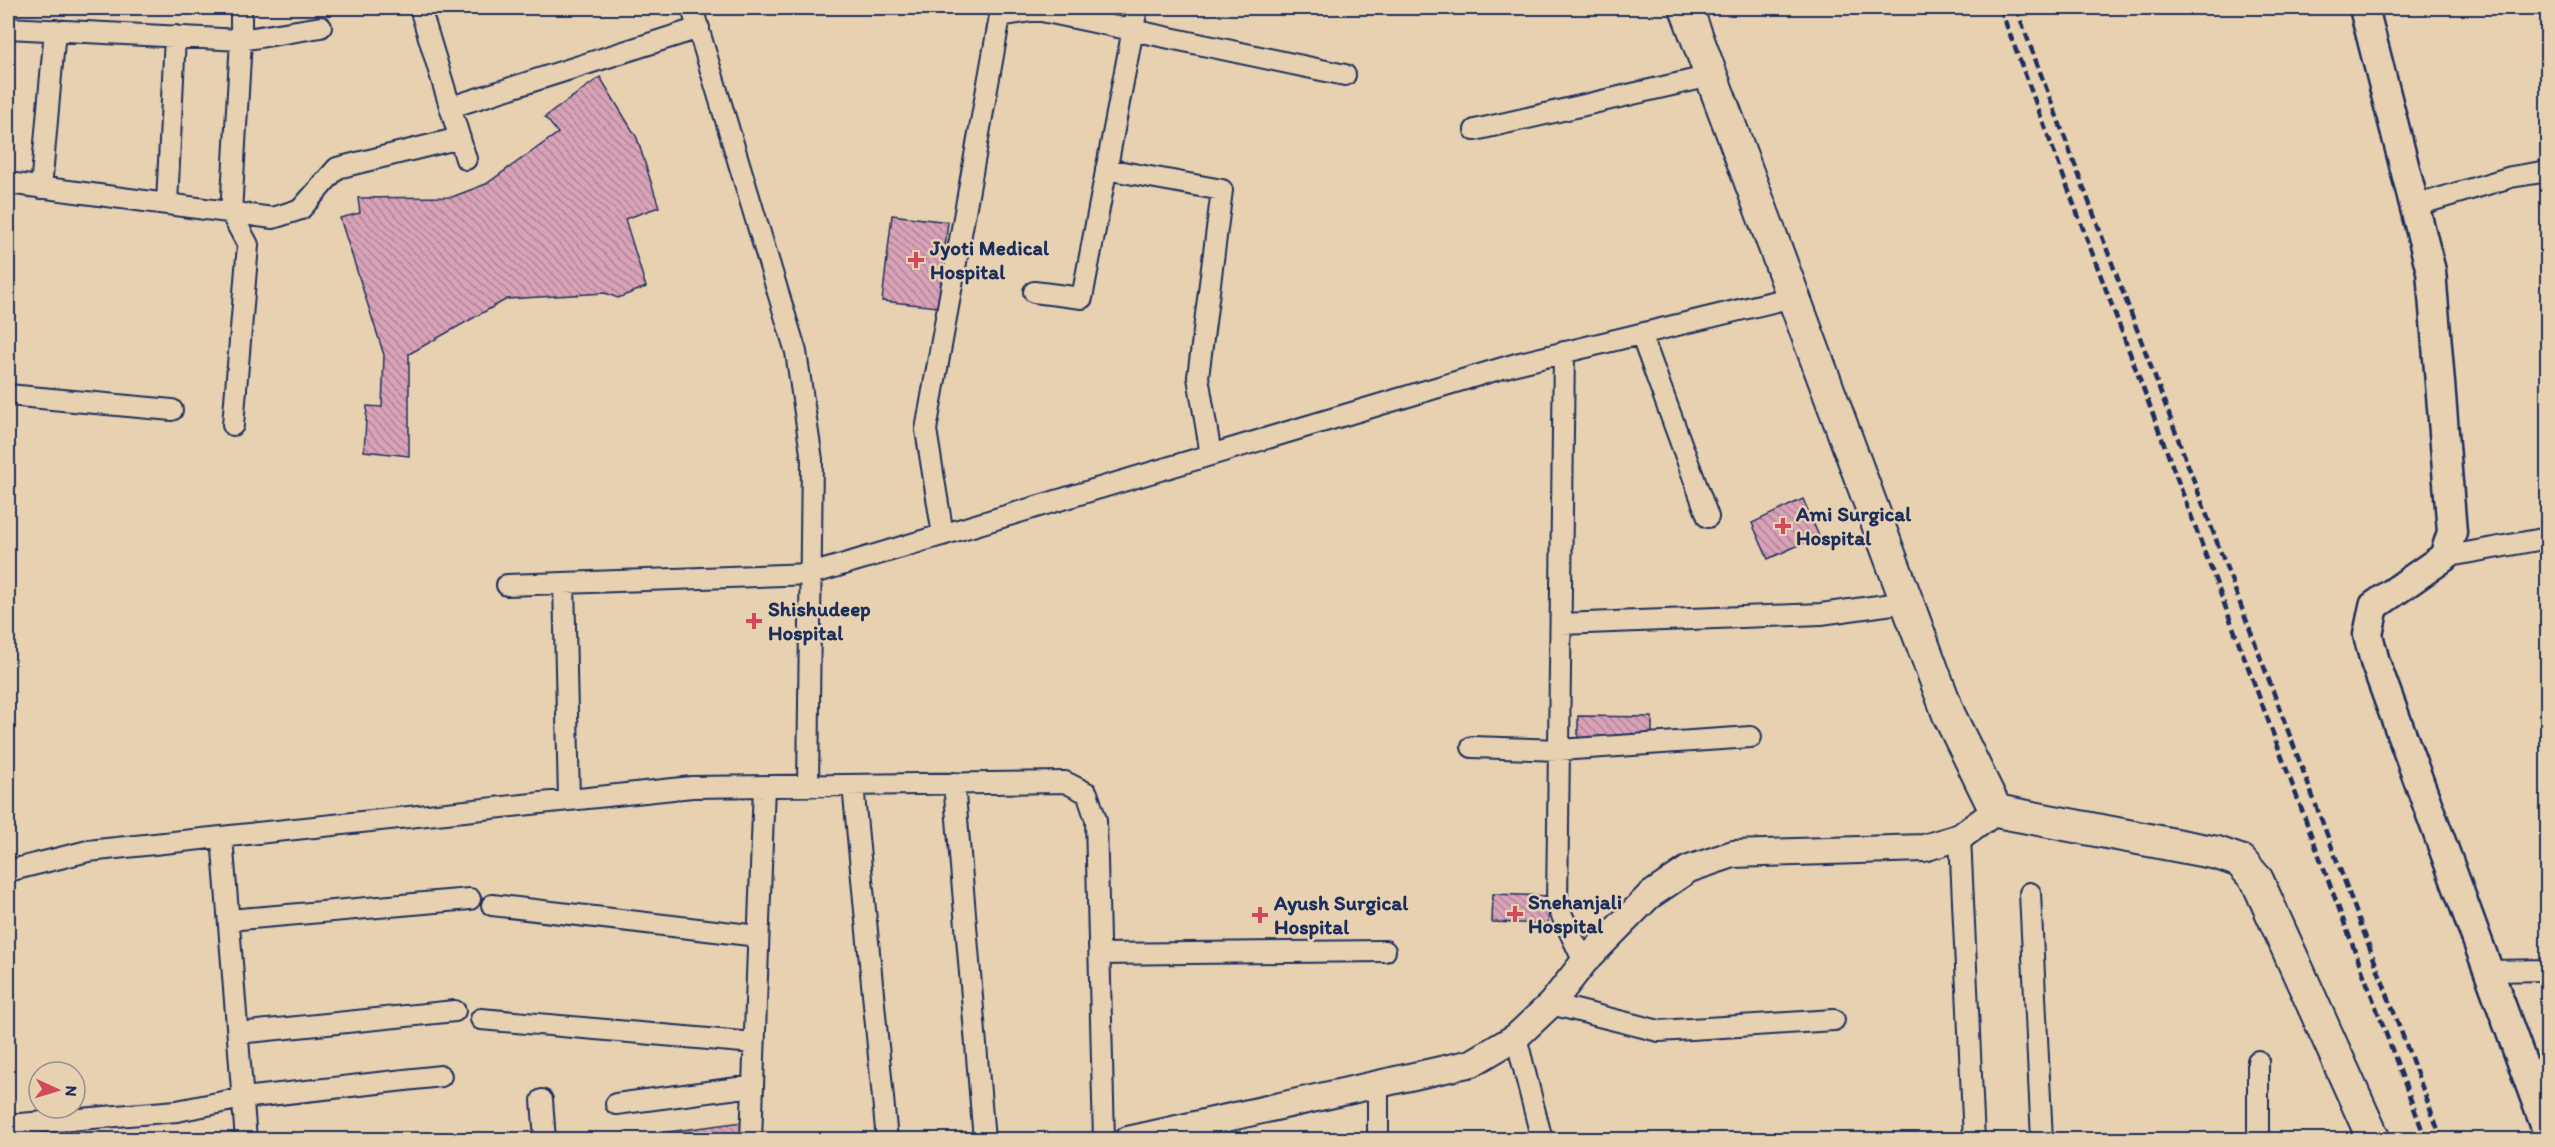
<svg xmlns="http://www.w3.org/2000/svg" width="2555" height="1147" font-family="Itim,sans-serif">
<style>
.building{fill:url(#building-back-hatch);stroke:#1b2f5e;stroke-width:1.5}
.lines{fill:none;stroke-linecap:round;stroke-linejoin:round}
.minor-casing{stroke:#1b2f5e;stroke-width:24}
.tertiary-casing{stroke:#1b2f5e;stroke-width:30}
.secondary-casing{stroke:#1b2f5e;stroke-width:33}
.primary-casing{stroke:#1b2f5e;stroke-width:36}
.minor{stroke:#e8d1b1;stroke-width:20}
.tertiary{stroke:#e8d1b1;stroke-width:26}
.secondary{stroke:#e8d1b1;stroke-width:28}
.primary{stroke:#e8d1b1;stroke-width:32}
.rail{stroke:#1b2f5e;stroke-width:4.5;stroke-dasharray:9 4.5;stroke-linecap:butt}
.poi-dot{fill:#d1495b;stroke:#e8d1b1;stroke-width:2}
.labels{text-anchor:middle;stroke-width:5;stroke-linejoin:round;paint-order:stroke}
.poi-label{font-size:21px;font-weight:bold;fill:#1b2f5e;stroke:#e8d1b1;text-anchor:start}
</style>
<defs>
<pattern id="building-back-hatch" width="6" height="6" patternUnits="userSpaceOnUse" patternTransform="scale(1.5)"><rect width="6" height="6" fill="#d9a2b7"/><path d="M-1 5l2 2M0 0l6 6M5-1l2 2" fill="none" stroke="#af8498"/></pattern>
</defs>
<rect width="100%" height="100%" fill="#e8d1b1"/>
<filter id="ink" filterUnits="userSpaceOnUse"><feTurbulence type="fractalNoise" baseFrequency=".0167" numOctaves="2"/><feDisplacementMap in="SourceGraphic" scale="12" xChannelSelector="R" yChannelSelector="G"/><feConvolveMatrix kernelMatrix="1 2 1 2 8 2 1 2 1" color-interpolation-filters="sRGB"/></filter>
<g filter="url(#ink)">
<path class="building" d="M600 77 637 138 659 207 625 219 646 287 618 298 605 293 507 299 409 354V456L364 451 367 406 382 407 384 355 340 218 360 213 358 198 452 197 486 184 558 133 545 117Z
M892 215 948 222 938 307 882 301Z
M1803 499 1819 536 1768 559 1752 523Z
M1578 716 1652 717V742L1578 741Z
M1493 894 1550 896 1548 924 1492 922Z
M742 1122 743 1140H639V1136Z"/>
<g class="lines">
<g class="minor-casing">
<path id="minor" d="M420 8 466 159
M692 8 796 352 812 460 808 786
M1000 16 1037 10 1345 75
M8 28 241 40 321 27
M451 107 699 28
M1475 130 1711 76
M1106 169 1222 190 1198 377 1211 455
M8 183 273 218 301 209 337 168 460 138
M41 188 55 30
M167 204 175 36
M2414 206 2511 177 2548 171
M1034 292 1082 298 1137 8
M1641 334 1708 517
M1564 352 1557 905 1584 962
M8 395 172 410
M233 425 248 245 231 213 241 40V8
M943 535 926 430 1000 16 998 8
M2444 557 2548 538
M564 583 569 800
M507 585 811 574 1516 364 1793 297
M1561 624 1821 614 1907 602
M1472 747 1559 750 1751 737
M954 783 984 1140
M853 785 887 1140
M222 837 246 1140
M1960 837 1974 1140
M8 871 88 851 692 787 1065 782 1087 793 1096 820 1104 1140
M2030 893 2042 1140
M492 905 758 936
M229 920 470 899
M1100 954 1385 951
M2489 971 2548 970
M1551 1004 1659 1031 1834 1020
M481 1019 754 1043
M238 1033 455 1011
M1516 1037 1542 1140
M2258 1061V1140
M1378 1084V1140
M542 1100 545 1140
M616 1104 753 1086
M8 1125 177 1111 243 1098 441 1076
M751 1140 764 786"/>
</g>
<g class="tertiary-casing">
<path id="tertiary" d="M1128 1140 1472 1063 1516 1037 1551 1004 1584 962 1649 896 1689 869 1733 854 1924 848 1960 837 1996 811"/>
</g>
<g class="secondary-casing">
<path id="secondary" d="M2364 8 2431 271 2452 532 2444 557 2374 606 2368 635 2375 662 2548 1133"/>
</g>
<g class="primary-casing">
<path id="primary" d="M1686 8 1949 715 1996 811 2217 853 2240 861 2257 880 2374 1140"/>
</g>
<use href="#minor" class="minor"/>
<use href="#tertiary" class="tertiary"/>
<use href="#secondary" class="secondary"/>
<use href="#primary" class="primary"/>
<path class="rail" d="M2000 8 2426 1140
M2016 8 2442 1140"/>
</g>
</g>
<g class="poi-dot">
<path d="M913 251h6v6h6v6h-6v6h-6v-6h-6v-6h6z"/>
<path d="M1780 517h6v6h6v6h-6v6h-6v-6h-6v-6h6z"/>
<path d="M751 612h6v6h6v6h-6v6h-6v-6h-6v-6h6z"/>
<path d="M1512 905h6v6h6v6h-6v6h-6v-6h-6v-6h6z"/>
<path d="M1257 906h6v6h6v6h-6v6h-6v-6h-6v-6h6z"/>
</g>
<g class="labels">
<g class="poi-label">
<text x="930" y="255">Jyoti Medical<tspan x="930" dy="24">Hospital</tspan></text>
<text x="1796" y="521">Ami Surgical<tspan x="1796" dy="24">Hospital</tspan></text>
<text x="768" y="616">Shishudeep<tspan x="768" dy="24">Hospital</tspan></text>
<text x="1528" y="909">Snehanjali<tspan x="1528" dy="24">Hospital</tspan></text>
<text x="1274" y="910">Ayush Surgical<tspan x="1274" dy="24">Hospital</tspan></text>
</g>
</g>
<rect width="2555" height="1147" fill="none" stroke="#e8d1b1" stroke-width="30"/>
<rect x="15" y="15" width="2525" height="1117" fill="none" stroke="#1b2f5e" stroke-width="2" filter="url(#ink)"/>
<g transform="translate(57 1090) rotate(94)"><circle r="28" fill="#e8d1b1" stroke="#969090" stroke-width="1.5"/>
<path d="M0-4.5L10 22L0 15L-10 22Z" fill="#d1495b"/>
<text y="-9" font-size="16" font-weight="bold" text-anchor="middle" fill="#1b2f5e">N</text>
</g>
</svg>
